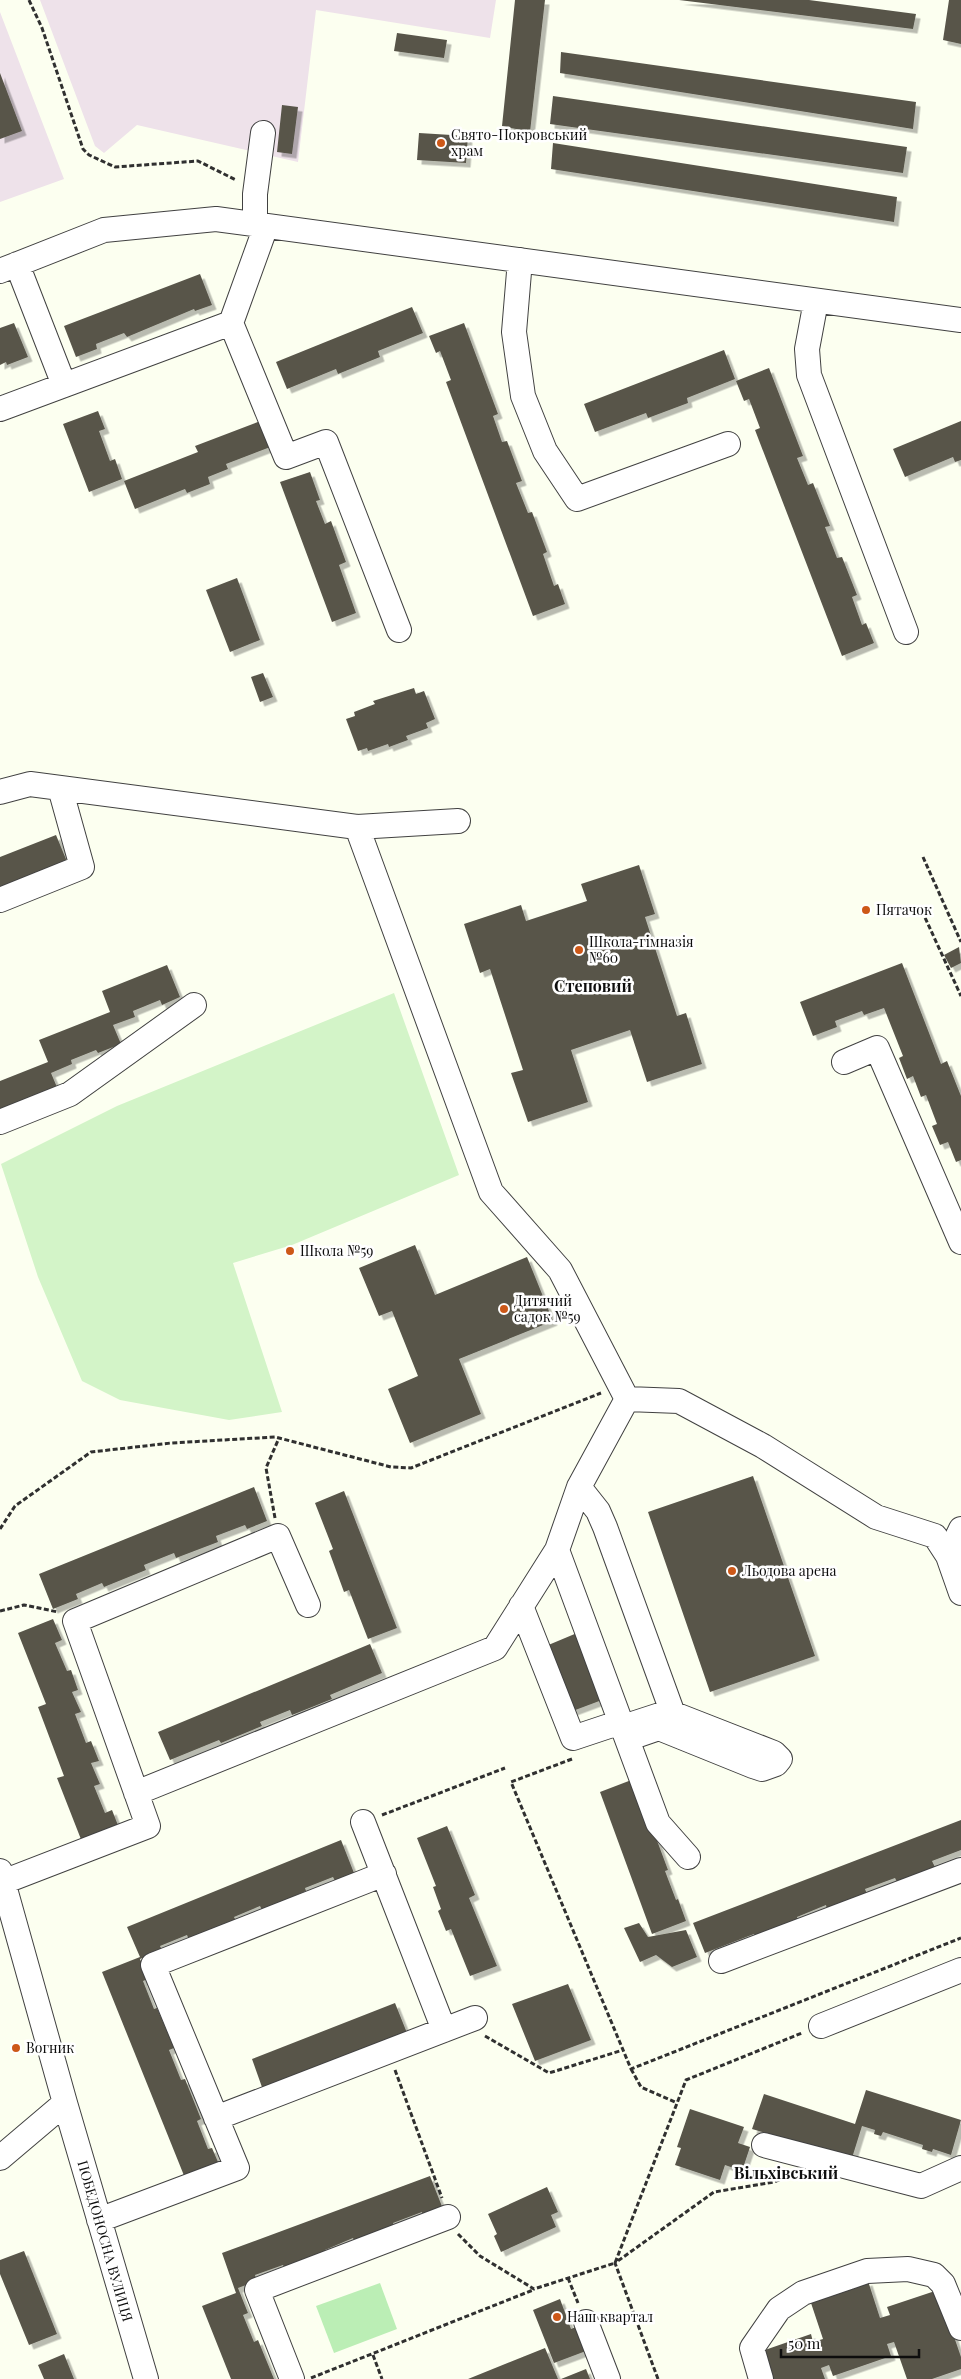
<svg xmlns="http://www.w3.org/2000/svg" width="961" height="2379" font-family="'Playfair Display',serif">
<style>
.industrial{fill:#eee2ea}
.green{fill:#bbeeb5}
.pitch{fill:#d3f4c8}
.building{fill:#58554a;filter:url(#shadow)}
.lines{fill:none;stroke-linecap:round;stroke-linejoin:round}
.minor-casing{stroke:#414141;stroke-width:26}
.path{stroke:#303030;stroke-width:3;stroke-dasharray:5 2.5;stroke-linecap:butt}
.minor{stroke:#fff;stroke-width:24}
.poi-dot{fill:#cd5818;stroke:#fff;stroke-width:2}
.labels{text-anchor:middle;stroke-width:5;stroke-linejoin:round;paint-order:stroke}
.poi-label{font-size:14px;fill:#0e0e0e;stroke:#fff;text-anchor:start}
.street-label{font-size:14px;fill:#0e0e0e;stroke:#fff}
.quarter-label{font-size:16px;font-weight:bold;fill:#0e0e0e;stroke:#fff}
</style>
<defs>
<filter id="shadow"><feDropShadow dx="4.5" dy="4.5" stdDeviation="0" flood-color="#0004"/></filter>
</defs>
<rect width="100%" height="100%" fill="#fcfff0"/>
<path class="industrial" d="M40 0H496L490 38 316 10 298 162 137 125 104 153 95 146Z
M0 12 64 179 0 202Z"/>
<path class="green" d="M380 2283 397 2329 334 2353 316 2306Z"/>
<path class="pitch" d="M394 993 459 1175 292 1245 233 1263 282 1412 229 1420 120 1400 82 1381 38 1277 1 1164 117 1106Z"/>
<path class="building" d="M515 0H545L530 132 502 126Z
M679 0H809L916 14 913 29Z
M949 0H961V44L943 40Z
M397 33 447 40 444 58 394 51Z
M561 52 916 102 913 129 560 73Z
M0 73 22 131 0 139Z
M553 96 907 147 903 173 550 124Z
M282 105 298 107 292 154 277 152Z
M419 133 468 136 466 163 417 160Z
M553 143 897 197 894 222 551 169Z
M200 274 212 305 195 311 194 309 127 337 124 333 96 344 97 349 76 357 64 326Z
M412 307 423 333 378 351 380 357 338 374 336 369 287 389 276 362Z
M14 323 28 357 7 365 6 362 0 365V328Z
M464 323 498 414 493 416 502 442 507 441 522 481 516 483 528 513 532 512 547 552 543 554 554 586 558 584 565 604 533 616 446 382 451 380 440 351 436 353 429 336Z
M724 350 735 379 687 398 688 403 648 418 646 413 595 432 584 404Z
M769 368 803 456 797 458 808 485 813 483 830 526 825 527 837 558 842 557 857 595 852 597 862 625 866 623 874 643 842 656 755 430 760 428 749 399 744 401 736 381Z
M98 411 105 429 99 431 110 461 115 459 122 479 89 492 63 424Z
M263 420 273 446 226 464 228 469 208 477 210 484 187 493 185 489 135 509 124 481 198 452 195 446Z
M961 421V460L955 462 953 457 905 477 893 449Z
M310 472 320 500 316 501 325 524 331 521 346 562 339 565 356 613 332 622 280 482Z
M237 578 260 640 230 652 206 590Z
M263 673 273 697 260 702 251 677Z
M414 688 416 694 424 691 435 719 426 723 428 728 406 736 408 740 389 747 388 744 368 751 367 748 358 751 346 719 355 716 354 712 375 704 373 701Z
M56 835 68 864 0 896V857Z
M639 865 655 914 645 917 677 1016 686 1013 702 1064 647 1082 630 1030 571 1050 588 1102 528 1122 511 1073 523 1070 490 969 480 973 464 924 521 905 526 921 587 901 581 884Z
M959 947 961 963 951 968 944 955Z
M902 963 941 1064 947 1061 961 1096V1160L956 1162 948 1142 940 1145 932 1126 937 1124 926 1095 921 1097 913 1076 907 1079 899 1058 903 1056 884 1008 864 1015 862 1011 835 1021 837 1027 813 1036 800 1002Z
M167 965 180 997 162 1005 160 1000 133 1011 135 1017 113 1025 121 1044 98 1053 96 1050 71 1060 72 1064 51 1073 59 1092 0 1114V1081L48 1062 39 1040 110 1012 102 991Z
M415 1245 435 1295 527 1257 553 1321 459 1359 481 1414 410 1443 388 1389 418 1376 392 1311 379 1316 359 1268Z
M753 1476 815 1656 710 1692 648 1512Z
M254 1487 267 1521 247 1529 245 1525 216 1536 218 1542 176 1558 174 1553 144 1565 146 1570 104 1587 102 1583 76 1594 78 1599 53 1609 39 1574Z
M344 1491 397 1628 368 1639 349 1590 344 1592 329 1551 333 1549 315 1503Z
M53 1619 62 1640 55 1643 67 1671 71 1670 78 1690 72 1692 81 1712 75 1714 86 1743 91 1741 99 1761 91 1763 100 1784 94 1786 105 1813 112 1810 121 1833 84 1847 57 1778 64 1776 38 1707 46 1704 18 1633Z
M577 1633 602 1700 570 1712 546 1646Z
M370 1644 382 1673 330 1695 332 1699 292 1715 290 1710 260 1722 262 1726 221 1743 219 1740 170 1760 158 1732Z
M634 1779 668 1870 665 1871 676 1900 678 1899 686 1921 652 1934 600 1792Z
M961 1820V1850L932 1861 935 1867 897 1882 895 1878 865 1889 867 1894 827 1910 826 1905 797 1917 799 1923 756 1939 754 1934 705 1953 693 1923Z
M447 1826 475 1895 469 1898 497 1966 470 1976 451 1929 446 1931 438 1911 441 1909 433 1887 436 1886 417 1838Z
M341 1840 354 1873 335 1881 333 1877 305 1888 306 1891 262 1910 260 1906 234 1917 236 1921 189 1940 187 1935 160 1946 162 1950 140 1959 148 1979 143 1981 154 2009 157 2008 174 2048 169 2050 181 2080 185 2079 201 2119 197 2121 208 2149 212 2148 221 2169 187 2183 102 1972 140 1957 127 1927Z
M639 1923 648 1937 686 1930 697 1957 672 1967 656 1955 640 1962 624 1928Z
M568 1984 591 2040 535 2061 512 2004Z
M395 2003 407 2033 263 2090 252 2059Z
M866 2090 961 2120 951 2155 933 2149 932 2152 922 2149 923 2145 883 2132 881 2136 874 2134 875 2130 862 2126 852 2158 752 2129 764 2094 855 2124Z
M690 2109 744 2127 738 2143 750 2147 742 2171 725 2165 720 2180 675 2165 681 2148 677 2147Z
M430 2176 443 2209 423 2217 422 2212 393 2223 395 2228 355 2243 353 2238 325 2250 326 2255 285 2269 283 2265 255 2275 257 2281 238 2288 248 2313 243 2315 254 2342 258 2340 274 2379H231L202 2306 236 2293 222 2253Z
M547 2187 558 2212 551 2215 556 2227 501 2252 494 2236 497 2234 488 2214Z
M24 2251 57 2334 29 2345 0 2274V2260Z
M868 2281 880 2318 890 2315 887 2307 938 2290 961 2357V2369L932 2379H907L894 2342 887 2344 891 2356 833 2376 829 2365 821 2368 825 2379H772L762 2351 811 2334 813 2342 823 2339 810 2300Z
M560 2299 571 2329 586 2323 594 2348 554 2363 533 2310Z
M545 2348 558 2379H468Z
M64 2354 74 2379H44L38 2365Z
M586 2369 590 2379H561Z"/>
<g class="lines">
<g class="minor-casing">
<path id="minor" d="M255 225V194L263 133
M266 226 231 323 286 457 326 442 399 630
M520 260 514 332 523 396 545 451 577 499 728 444
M17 264 64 385
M0 271 104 230 216 219 961 320
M816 301 807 349 809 375 906 632
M0 409 231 323
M0 792 30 784 357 827
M458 821 357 827 491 1192 560 1270 627 1399
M0 900 82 867 60 788
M844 1062 877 1048 961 1242
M0 1122 70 1094 194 1005
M579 1487 598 1511 605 1527 677 1725
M948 1556 961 1529
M521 1606 573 1738 621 1722
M623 1727 669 1712 774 1753 780 1759 776 1764 762 1769 753 1766 659 1728 627 1739
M136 1793 495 1648 557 1550
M363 1822 444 2030
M688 1857 658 1823 557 1550 579 1487 627 1399 679 1401 763 1446 876 1517 935 1536 948 1556 961 1593
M0 1871 65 2103 146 2379
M3 1882 148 1826 75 1621 278 1536 308 1605
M721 1961 961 1870
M821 2026 961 1970
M216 2118 475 2018
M764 2145 921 2186 961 2168
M0 2158 65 2103
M99 2220 237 2168 153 1965 384 1874
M586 2322 608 2379
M292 2379 257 2290 448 2217
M761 2379 752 2348 779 2309 803 2293 867 2271 908 2269 934 2275 943 2284 961 2328"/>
</g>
<path class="path" d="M29 0 42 28 83 149 89 155 115 167 198 161 236 180
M923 857 961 942
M922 911 961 996
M275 1518 266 1468 279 1438
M0 1529 15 1506 91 1452 171 1443 275 1437 391 1467 411 1468 601 1393
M0 1611 24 1605 58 1612
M572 1759 511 1782 631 2069 961 1938
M382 1815 505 1768
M485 2036 549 2073 623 2050
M631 2069 641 2087 677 2103
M395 2070 442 2198
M458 2234 480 2256 534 2289 615 2263 686 2080 802 2033
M568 2278 578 2303
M373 2355 382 2379
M311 2378 533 2290
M658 2379 615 2263 714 2192 774 2182 794 2174"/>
<use href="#minor" class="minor"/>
</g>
<g class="poi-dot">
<circle cx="441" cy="143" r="5"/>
<circle cx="866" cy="910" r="5"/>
<circle cx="579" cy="950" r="5"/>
<circle cx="290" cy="1251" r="5"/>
<circle cx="504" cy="1309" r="5"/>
<circle cx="732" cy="1571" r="5"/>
<circle cx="16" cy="2048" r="5"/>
<circle cx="557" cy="2317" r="5"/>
</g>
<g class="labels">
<g class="poi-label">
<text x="451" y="140">Свято-Покровський<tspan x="451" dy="16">храм</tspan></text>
<text x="876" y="915">Пятачок</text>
<text x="589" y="947">Школа-гімназія<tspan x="589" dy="16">№60</tspan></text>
<text x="300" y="1256">Школа №59</text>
<text x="514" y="1306">Дитячий<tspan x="514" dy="16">садок №59</tspan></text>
<text x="742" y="1576">Льодова арена</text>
<text x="26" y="2053">Вогник</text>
<text x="567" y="2322">Наш квартал</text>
</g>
<g class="street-label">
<text transform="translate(105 2241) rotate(74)" y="5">ПОБЕДОНОСНА ВУЛИЦЯ</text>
</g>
<g class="quarter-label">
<text x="593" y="992">Степовий</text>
<text x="786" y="2179">Вільхівський</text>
</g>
</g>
<path d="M781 2349v8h138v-8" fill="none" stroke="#0e0e0e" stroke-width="2.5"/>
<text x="788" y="2349" font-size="15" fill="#0e0e0e" stroke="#ffffff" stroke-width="4" paint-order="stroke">50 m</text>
</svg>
